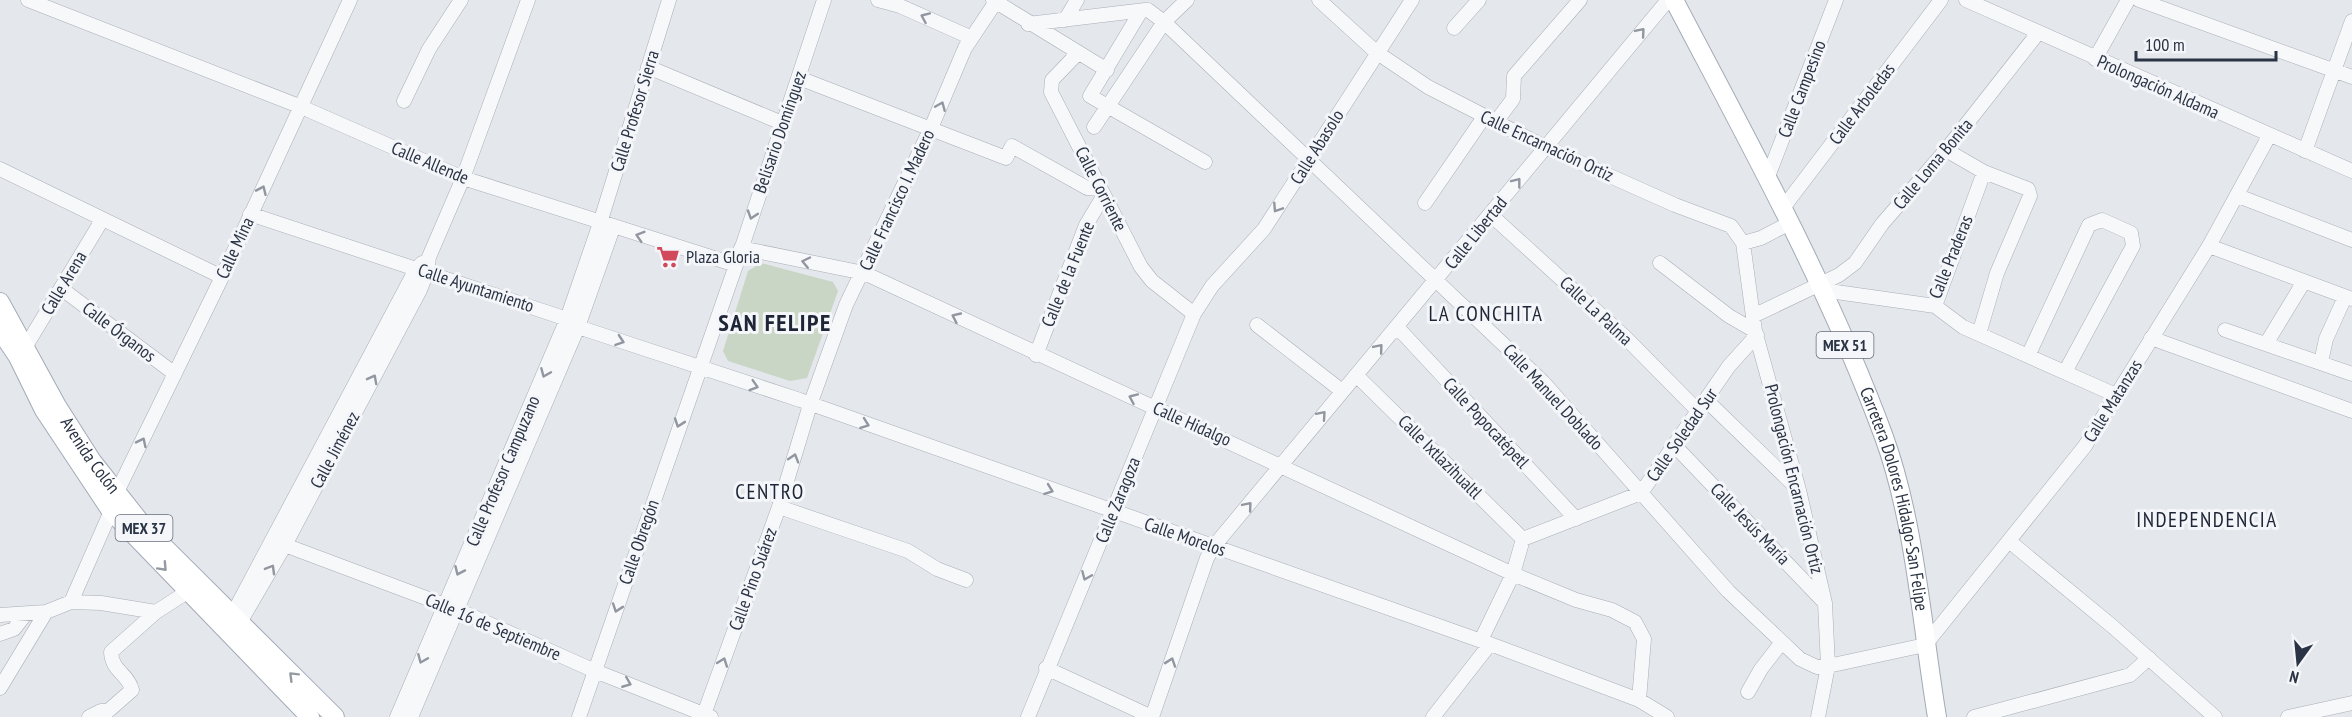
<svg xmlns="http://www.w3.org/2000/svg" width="2352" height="717" font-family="'PT Sans Narrow',sans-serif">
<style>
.green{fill:#c9d6c5}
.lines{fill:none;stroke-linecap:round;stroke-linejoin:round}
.minor-casing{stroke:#a9aeb7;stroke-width:15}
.major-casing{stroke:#a3abb8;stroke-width:20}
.minor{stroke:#f7f8fa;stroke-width:14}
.major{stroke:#fff;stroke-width:18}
.oneway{stroke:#9196a0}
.oneway2{stroke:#959aa2}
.labels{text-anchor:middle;stroke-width:6;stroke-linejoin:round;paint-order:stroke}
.shield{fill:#f4f6f9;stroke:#676e7b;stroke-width:1.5}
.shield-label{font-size:16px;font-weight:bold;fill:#2b3445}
.street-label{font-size:18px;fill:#2b3445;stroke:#f4f6f9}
.poi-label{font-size:18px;fill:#2b3445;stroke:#f4f6f9;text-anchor:start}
.quarter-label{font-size:21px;letter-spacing:1.5px;fill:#1d2536;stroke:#f4f6f9}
.district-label{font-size:24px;font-weight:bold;letter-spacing:1.5px;fill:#1d2536;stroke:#f4f6f9}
</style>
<rect width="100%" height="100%" fill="#e4e7ec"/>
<path class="green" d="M761 263 833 282 838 291 807 378 790 381 728 361 723 351 748 271Z"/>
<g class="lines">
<g class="minor-casing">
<path id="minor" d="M28 0 299 106 463 178 736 265
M878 0 900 6 972 38
M993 0 1107 70
M1319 0 1376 52 1428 87 1545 147 1675 205 1731 226 1743 243 1755 331 1799 490 1825 603 1828 666 1818 717
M1966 0 2352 171
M2139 0 2352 77
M1148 10 1164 22 1543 382 1728 591 1800 659 1817 667 1828 666 1925 645 2085 446 2209 246 2269 136
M1141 11 1090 96 1205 162
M1065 20 1077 0
M1028 24 1145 10
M1454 28 1479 0
M1078 53 1052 80 1051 92 1141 267 1152 281 1194 314
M2095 59 2128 0
M648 67 782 123
M799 78 1006 158 1012 146 1087 188 1101 189
M404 101 429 49 461 0
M1495 123 1513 99 1514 76 1580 0
M1094 127 1164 22 1187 0
M1946 150 1984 172 2028 189 2030 196 1997 273 1979 334
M2305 151 2352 21
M0 169 222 277
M1767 179 1836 0
M2238 196 2352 240
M1425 203 1484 117
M1783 208 1941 0
M250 214 567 319 578 327 800 400 1490 644 1639 700 1667 717
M1491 215 1625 337 1698 411
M1743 243 1761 238 1790 223
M2209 246 2352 299
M741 248 864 273 1513 574 1576 600 1612 610 1635 622 1644 639 1639 700
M1660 263 1729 316 1755 331
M62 289 175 374
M1822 290 1935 306
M1935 306 1963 327 2118 396
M1935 306 1984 172
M1753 316 1839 275 1855 263 1882 224 1946 150 2038 33
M1257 325 1342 391
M1397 327 1576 519
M2225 330 2352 374
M2151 338 2352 411
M2266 344 2303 283
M26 346 102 220
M1036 355 1086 225 1104 195
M2028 356 2089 225 2102 220 2131 233 2133 246 2065 372
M2321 362 2326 339 2345 297
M1356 375 1523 539
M1706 400 1798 489
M1675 446 1825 603
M116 494 222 277 350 0
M779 507 908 551 937 569 966 580
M1523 539 1641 493 1729 366 1757 335
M274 541 458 610 595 671 711 717
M2009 541 2112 626 2215 717
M71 602 111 511
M0 615 46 612 71 602 101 603 156 612 187 592 192 584
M228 623 416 269 422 263
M235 631 285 545 420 290 427 272 429 257 463 178 528 0
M0 634 14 629 25 615
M1481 640 1513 574 1523 539
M1046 668 1152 717
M0 688 46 612
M1748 692 1761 669 1782 642
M89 717 101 711H108L132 690C128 673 112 672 111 652L156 612
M397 717 567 319 600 223 669 0
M411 717 578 327 613 228
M579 717 736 265 824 0
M703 717 779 507 810 405 846 305 931 128 965 48 997 0
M1028 717 1194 314 1212 286 1264 229 1412 0
M1152 717 1207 558 1214 546 1668 0
M1433 717 1490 644
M1974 717 2130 675 2149 658
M2288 717 2352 703"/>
</g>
<g class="major-casing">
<g id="major">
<path id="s1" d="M1674 0C1749 143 1828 285 1884 437 1915 522 1922 627 1937 717"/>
<path id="s2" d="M0 302 57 406 92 461 145 528 335 717"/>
<path d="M0 330 18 357 44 410 111 511 310 717"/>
</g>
</g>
<use href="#minor" class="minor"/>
<use href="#major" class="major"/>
</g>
<defs><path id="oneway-chevron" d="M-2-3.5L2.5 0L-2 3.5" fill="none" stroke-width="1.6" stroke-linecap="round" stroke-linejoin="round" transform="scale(1.5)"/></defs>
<g class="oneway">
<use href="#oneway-chevron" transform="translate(925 17) rotate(-156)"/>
<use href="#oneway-chevron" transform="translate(1641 32) rotate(-50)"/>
<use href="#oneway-chevron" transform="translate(941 106) rotate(-67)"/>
<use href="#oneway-chevron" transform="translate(1517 182) rotate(-52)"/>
<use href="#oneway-chevron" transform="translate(262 190) rotate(-66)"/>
<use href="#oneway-chevron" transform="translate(1277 208) rotate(123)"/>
<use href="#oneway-chevron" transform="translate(752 215) rotate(108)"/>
<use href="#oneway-chevron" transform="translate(640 236) rotate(-163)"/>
<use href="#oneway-chevron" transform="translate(806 262) rotate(-168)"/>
<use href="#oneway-chevron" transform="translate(956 317) rotate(-155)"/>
<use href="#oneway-chevron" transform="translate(620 341) rotate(19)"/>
<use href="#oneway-chevron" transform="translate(1379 348) rotate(-50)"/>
<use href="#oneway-chevron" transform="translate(545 373) rotate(113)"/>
<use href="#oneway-chevron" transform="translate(373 379) rotate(-62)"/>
<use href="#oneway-chevron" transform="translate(754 386) rotate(17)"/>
<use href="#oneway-chevron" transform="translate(1133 398) rotate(-156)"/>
<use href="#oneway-chevron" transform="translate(1322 415) rotate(-49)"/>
<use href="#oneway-chevron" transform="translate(679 423) rotate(109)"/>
<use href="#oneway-chevron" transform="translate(865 424) rotate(20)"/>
<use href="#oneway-chevron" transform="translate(142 442) rotate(-64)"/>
<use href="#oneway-chevron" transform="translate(794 458) rotate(-73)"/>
<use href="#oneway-chevron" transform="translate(1049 490) rotate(20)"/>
<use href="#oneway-chevron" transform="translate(1248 506) rotate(-50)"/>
<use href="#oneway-chevron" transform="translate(271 569) rotate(-60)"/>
<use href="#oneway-chevron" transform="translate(459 571) rotate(114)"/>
<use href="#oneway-chevron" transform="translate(1086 576) rotate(113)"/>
<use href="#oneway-chevron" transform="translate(617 608) rotate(109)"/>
<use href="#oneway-chevron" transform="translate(422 659) rotate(113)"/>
<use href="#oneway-chevron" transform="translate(723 662) rotate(-70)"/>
<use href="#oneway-chevron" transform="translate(1171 662) rotate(-71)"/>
<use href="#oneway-chevron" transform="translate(627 683) rotate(22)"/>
</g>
<g class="oneway2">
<use href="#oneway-chevron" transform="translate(163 567) rotate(47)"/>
<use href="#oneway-chevron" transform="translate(293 676) rotate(-135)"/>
</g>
<defs>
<g id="supermarket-bare" transform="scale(1.8)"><path d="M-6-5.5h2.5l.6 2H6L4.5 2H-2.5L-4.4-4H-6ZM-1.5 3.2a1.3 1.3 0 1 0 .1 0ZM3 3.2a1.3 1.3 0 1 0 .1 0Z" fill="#d1495b" stroke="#f4f6f9" stroke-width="2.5" paint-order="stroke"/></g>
</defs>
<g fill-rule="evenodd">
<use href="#supermarket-bare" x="668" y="257"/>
</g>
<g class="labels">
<g class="shield">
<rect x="1816.5" y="332" width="57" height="26" rx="4.5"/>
<rect x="115.5" y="515" width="57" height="26" rx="4.5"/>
</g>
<g class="shield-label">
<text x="1845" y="351">MEX 51</text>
<text x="144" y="534">MEX 37</text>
</g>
<g class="street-label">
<text transform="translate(2158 87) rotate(24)" y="6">Prolongación Aldama</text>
<text transform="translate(1802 89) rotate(-69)" y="6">Calle Campesino</text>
<text transform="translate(1862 104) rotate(-53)" y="6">Calle Arboledas</text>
<text transform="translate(635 111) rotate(-73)" y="6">Calle Profesor Sierra</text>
<text transform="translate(780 132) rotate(-71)" y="6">Belisario Domínguez</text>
<text transform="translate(1547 146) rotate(25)" y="6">Calle Encarnación Ortiz</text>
<text transform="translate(1317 147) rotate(-58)" y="6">Calle Abasolo</text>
<text transform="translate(430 163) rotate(23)" y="6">Calle Allende</text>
<text transform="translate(1933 164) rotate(-50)" y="6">Calle Loma Bonita</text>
<text transform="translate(1101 189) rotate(63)" y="6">Calle Corriente</text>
<text transform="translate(897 200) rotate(-65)" y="6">Calle Francisco I. Madero</text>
<text transform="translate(1476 233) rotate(-51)" y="6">Calle Libertad</text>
<text transform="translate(235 248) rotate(-65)" y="6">Calle Mina</text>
<text transform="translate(1951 257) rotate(-68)" y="6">Calle Praderas</text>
<text transform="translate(1068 274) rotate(-68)" y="6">Calle de la Fuente</text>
<text transform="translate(64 283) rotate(-59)" y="6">Calle Arena</text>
<text transform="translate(476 288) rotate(18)" y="6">Calle Ayuntamiento</text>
<text transform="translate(1596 311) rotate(43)" y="6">Calle La Palma</text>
<text transform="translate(119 332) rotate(37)" y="6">Calle Órganos</text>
<text transform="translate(1553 397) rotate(47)" y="6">Calle Manuel Doblado</text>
<text transform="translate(2113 401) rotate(-58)" y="6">Calle Matanzas</text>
<text transform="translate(1486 423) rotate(47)" y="6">Calle Popocatépetl</text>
<text transform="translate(1192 424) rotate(24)" y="6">Calle Hidalgo</text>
<text transform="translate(1682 435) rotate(-55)" y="6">Calle Soledad Sur</text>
<text transform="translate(335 450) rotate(-62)" y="6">Calle Jiménez</text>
<text dy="6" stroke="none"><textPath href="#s2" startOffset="178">Avenida Colón</textPath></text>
<text transform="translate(1440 457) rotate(45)" y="6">Calle Ixtlazihualtl</text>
<text transform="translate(503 471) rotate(-67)" y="6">Calle Profesor Campuzano</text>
<text transform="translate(1794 479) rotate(76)" y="6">Prolongación Encarnación Ortiz</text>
<text dy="6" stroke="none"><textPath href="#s1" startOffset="548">Carretera Dolores Hidalgo-San Felipe</textPath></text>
<text transform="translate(1118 500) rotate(-68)" y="6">Calle Zaragoza</text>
<text transform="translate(1750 524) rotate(46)" y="6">Calle Jesús María</text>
<text transform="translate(1185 537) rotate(19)" y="6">Calle Morelos</text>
<text transform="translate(639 542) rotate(-71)" y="6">Calle Obregón</text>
<text transform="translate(753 579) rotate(-70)" y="6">Calle Pino Suárez</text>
<text transform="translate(493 627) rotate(23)" y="6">Calle 16 de Septiembre</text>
</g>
<g class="poi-label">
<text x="686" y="263">Plaza Gloria</text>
</g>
<g class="quarter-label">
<text x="1486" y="321">LA CONCHITA</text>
<text x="770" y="499">CENTRO</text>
<text x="2207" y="527">INDEPENDENCIA</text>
</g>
<g class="district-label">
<text x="775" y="331">SAN FELIPE</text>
</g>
</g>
<g transform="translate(2298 663) rotate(195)" stroke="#f4f6f9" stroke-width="4.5" paint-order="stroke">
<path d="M0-4.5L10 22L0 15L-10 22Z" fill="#2b3445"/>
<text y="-9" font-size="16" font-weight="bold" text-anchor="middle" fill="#2b3445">N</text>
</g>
<path d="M2136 51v9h140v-9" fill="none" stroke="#2b3445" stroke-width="3"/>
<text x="2145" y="51" font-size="18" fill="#2b3445" stroke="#f4f6f9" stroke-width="4.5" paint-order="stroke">100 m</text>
</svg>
